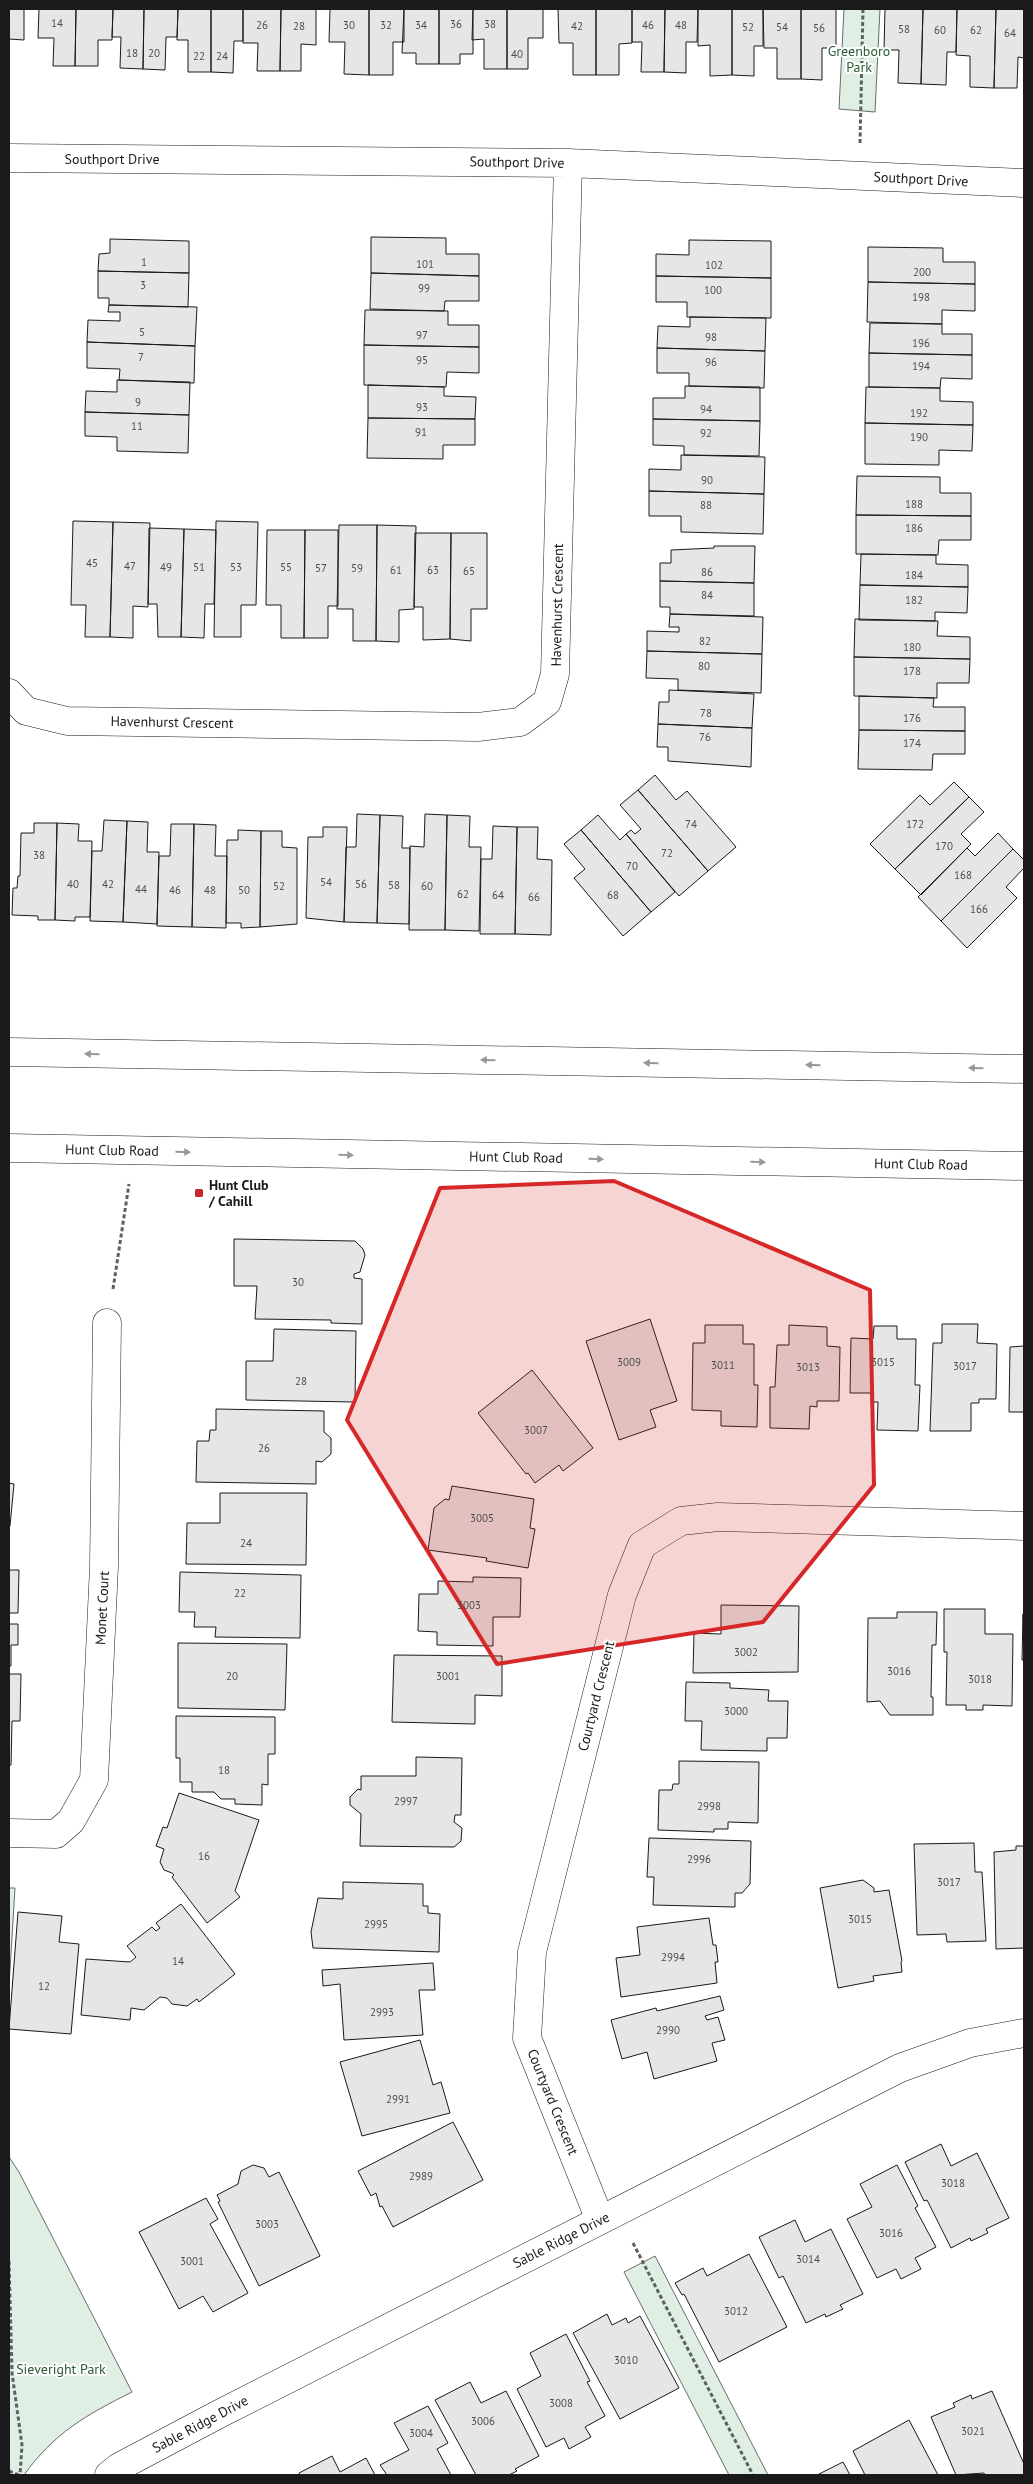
<svg xmlns="http://www.w3.org/2000/svg" width="1033" height="2484" font-family="'PT Sans',sans-serif">
<style>
.green{fill:#e0efe3;stroke:#6a6a6a}
.building{fill:#e6e6e6;stroke:#1a1a1a}
.lines{fill:none;stroke-linecap:round;stroke-linejoin:round}
.minor-casing{stroke:#1a1a1a;stroke-width:29}
.primary-casing{stroke:#1a1a1a;stroke-width:29}
.path{stroke:#5f5f5f;stroke-width:3;stroke-dasharray:4 2.5;stroke-linecap:butt}
.minor{stroke:#fff;stroke-width:28}
.primary{stroke:#fff;stroke-width:28}
.oneway{fill:#989898}
.marked{fill:#d62828;fill-opacity:0.2;stroke:#d62828;stroke-width:4;stroke-linejoin:round}
.poi-dot{fill:#c62828;stroke:#fff;stroke-width:2}
.labels{text-anchor:middle;stroke-width:4;stroke-linejoin:round;paint-order:stroke}
.number-label{font-size:11px;fill:#4d4d4d}
.park-label{font-size:14px;fill:#2b5a34;stroke:#fff}
.street-label{font-size:14px;fill:#1a1a1a;stroke:#fff}
.poi-label{font-size:14px;font-weight:bold;fill:#1a1a1a;stroke:#fff;text-anchor:start}
</style>
<rect width="100%" height="100%" fill="#fff"/>
<path class="green" d="M844 9H880L875 112 839 109Z
M9 1888H15L9 1986Z
M9 2157 19 2172 132 2392C86 2415 54 2433 24 2475H9Z
M655 2256 768 2475H729L624 2272Z"/>
<path class="building" d="M9 9H24V40L9 39Z
M39 9H76L75 66H53L54 38H38Z
M76 9H113L112 40H98V66H75Z
M113 9H144L143 69 120 68 121 37H112Z
M144 9H178L177 37H166L165 70 143 69Z
M178 9H211V72H188V40H177Z
M211 9H243V41H234L233 73 211 72Z
M243 9H281L280 71H257L258 43H243Z
M281 9H316V45L301 44V71H280Z
M330 9H369V75L344 74 345 42H329Z
M369 9H404V42H393V75H369Z
M404 9H439V64H416V53H402Z
M439 9H473V54H460V64H439Z
M473 9H507V69H484V39L472 40Z
M507 9H543V38H528V69H507Z
M558 9H596V75H573V43H559Z
M596 9H632V43L619 44V75H596Z
M632 9H665L664 72H641L642 42H632Z
M665 9H698L697 42H686V73L664 72Z
M698 9H732V75L710 76V45L698 46Z
M732 9H763V46H754V76L732 75Z
M763 9H801V79H777V48H764Z
M801 9H836V48H822V80L801 79Z
M885 9H923L921 84 898 83 899 50H884Z
M923 9H957L956 52H947L946 85 921 84Z
M957 9H996L994 88 970 87V56L956 55Z
M996 9H1024V58L1018 57 1017 88H994Z
M371 237 446 238V254H479V276L371 273Z
M110 239 189 241V273L98 271 99 254 110 253Z
M689 240 771 241V278L656 276V254L689 255Z
M868 247 943 248V262H975V284L868 282Z
M98 271 189 273 188 307 109 305V298H98Z
M371 273 479 276V301H445L444 311 370 309Z
M656 276 771 278V318L687 317V302H656Z
M868 282 975 284V311L942 310V324L867 322Z
M109 305 197 307 195 346 87 342 88 320 120 321V312H108Z
M365 310 448 311V325H479V347L364 345Z
M690 317 766 318 765 351 657 348 658 326 690 327Z
M870 323 942 324V334H972V355L869 353Z
M87 342 195 346 194 383 119 380 120 369 87 368Z
M364 345 479 347V373L447 372 446 387 364 385Z
M657 348 765 351 764 388 689 386V373H657Z
M869 353 972 355V379L941 378 940 388 869 387Z
M117 380 190 382 189 415 85 412 86 391 117 392Z
M368 385 444 387V396L476 397 475 419 368 418Z
M685 386 760 387V421L653 419V398H685Z
M866 387 940 388V401L973 402V425L865 423Z
M85 412 189 415 188 453 117 451V437L85 436Z
M368 418 475 419V445H443V459L367 458Z
M653 419 760 421 759 456 684 455V446L653 445Z
M865 423 973 425 972 451 939 450V465L865 464Z
M681 455 765 457 764 494 649 491V469L681 470Z
M857 476 940 477V493H971V516L856 515Z
M649 491 764 494 763 534 681 532V516H649Z
M856 515 971 516V540H939L938 555 856 554Z
M73 521 113 522 110 637H85L86 605H71Z
M216 521 258 522 256 605H241V637H214Z
M113 522 150 523 148 607 133 606V638L110 637Z
M339 525H377L376 641H353V609H337Z
M377 525 416 526 414 609 399 610V642L376 641Z
M149 528 184 529 181 637H158L157 604H148Z
M184 529 216 530 214 604H205L204 638 181 637Z
M267 530H305L304 638H281V605H266Z
M305 530H338V606H328V638H304Z
M415 533H451L450 639 423 640V607H414Z
M451 533H487V609H471V641L450 639Z
M714 546H755L754 583 660 581V563H671V550L714 548Z
M861 554 936 555V564L968 565V587L860 585Z
M660 581 754 583V616L670 614V607H660Z
M860 585 968 587 967 613 935 612V621L859 620Z
M670 614 763 617 762 654 647 651V631L679 632V627H669Z
M855 619 938 621 937 636 970 637V659L854 657Z
M647 651 762 654 761 693 678 690V679L646 678Z
M854 657 970 659 969 683H937V698L854 696Z
M669 690 754 694 752 728 658 724 659 702H669Z
M859 696 934 698 933 707H965V731L859 730Z
M658 724 752 728 751 767 668 761V747H657Z
M859 730 965 731V754H933L932 770 858 769Z
M655 775 676 800 687 791 736 847 708 871 638 790Z
M954 782 969 797 895 869 870 844 920 795 930 805Z
M638 790 708 871 679 896 626 834 631 830 635 834 641 829 620 805Z
M969 797 984 812 961 834 971 844 921 895 895 869Z
M357 814 380 815 377 923 344 922 346 847H356Z
M425 814 447 815 445 930H409L410 846 424 847Z
M380 815 403 816 402 848H410L409 924 377 923Z
M447 815 470 816 469 847H481L479 931 445 930Z
M598 815 620 840 626 834 675 892 651 912 581 830Z
M104 820 127 821 123 922 90 921 92 851H102Z
M127 821 148 822 147 852H159L157 924 123 922Z
M34 823H57L55 920H38V916L12 915 13 888H17L18 876H20L21 833H34Z
M57 823 79 824 78 841H92L90 917H75V921L55 920Z
M171 824H194L192 927 157 926V924L159 856H170Z
M194 824 216 825 215 856H227L226 928 192 927Z
M493 826 517 827 515 934H480L481 859H492Z
M323 827H347L344 922 306 918 308 837H323Z
M517 827H538L537 859 552 860 551 935 515 934Z
M238 830 261 831 260 927 241 928V923H226L227 840H238Z
M581 830 651 912 623 936 574 878 585 869 564 844Z
M261 831H282V847L297 848V924L260 927Z
M998 833 1013 849 941 921 918 897 967 848 975 856Z
M1013 849 1024 860V868L1006 887 1017 898 967 948 941 921Z
M234 1239 355 1241 363 1249 365 1255 360 1272 354 1274V1278L362 1279V1324L331 1323V1320L255 1319 257 1286H234Z
M650 1319 677 1401 650 1410 656 1427 619 1440 586 1341Z
M942 1324H978L977 1343 997 1344 996 1399H979V1403H971V1431H930L933 1343H942Z
M705 1325H743V1344H754V1385H758L757 1427 721 1426V1411L692 1410 693 1343H705Z
M789 1325 827 1327V1346L840 1347 839 1401H817V1407L810 1406 809 1429 770 1428V1387H775L777 1345H789Z
M874 1326H897V1339H916L915 1385H920L918 1431 877 1430 878 1402H871V1393H850L851 1338 873 1339Z
M274 1329 356 1331 355 1402 246 1400V1361H273Z
M1024 1330V1412H1009L1010 1347 1024 1346Z
M532 1370 593 1448 563 1471 559 1465 535 1483 528 1473 526 1474 478 1413Z
M216 1409 324 1411V1432L331 1438V1454L322 1462 316 1461V1484L196 1482 197 1441H209L210 1430H216Z
M9 1483 14 1484 10 1526H9Z
M452 1486 534 1499 530 1528 535 1529 528 1568 486 1561 487 1558 428 1550 434 1508 445 1499 449 1500Z
M220 1493H307L306 1565 186 1564 187 1523H220Z
M9 1570H19L18 1613H9Z
M180 1572 301 1575 300 1638 215 1637 216 1627H194L195 1612H179Z
M473 1577 521 1578 520 1617H493V1646L437 1645V1632L418 1631 419 1594H438V1581L473 1582Z
M721 1605 799 1606 798 1672 693 1673 694 1633 721 1634Z
M944 1609H985V1634H1013L1012 1706 983 1705V1710H966V1705H946L947 1652H944Z
M897 1612H937L936 1645H932L931 1697H933V1715H890L880 1701 867 1702 868 1618H897Z
M1023 1614 1024 1660H1022Z
M9 1624H18V1645H11V1666H9Z
M178 1643 287 1644 285 1710 178 1708Z
M394 1655 502 1656V1696L475 1695V1724L392 1722Z
M9 1674H21L20 1721H12L11 1765H9Z
M686 1682 730 1683V1688L769 1690 768 1701H788L787 1738H767V1751L701 1750 702 1721H685Z
M176 1716 275 1717V1754H268V1785L262 1784V1805L235 1804V1799H221L214 1792H192V1782H180V1758H176Z
M416 1757 462 1758 461 1815H455L454 1822 462 1828 461 1841 454 1847 360 1846 361 1814 350 1805V1797L358 1789 361 1790V1776H416Z
M679 1761 759 1762 758 1823 728 1822V1829H714V1832L658 1830 659 1790H672L673 1784H679Z
M179 1793 259 1820 235 1891 240 1897 207 1923 172 1877 174 1875 172 1873 164 1870 160 1862 164 1849 156 1846 163 1827 167 1828Z
M649 1838 751 1841 750 1884 742 1893H735V1907L653 1905 654 1877H647Z
M974 1843 975 1872H982L986 1941 947 1942 946 1934 917 1935 914 1844Z
M1016 1846H1024V1948L996 1949 994 1852 1016 1850Z
M863 1880 874 1888V1892L889 1890 902 1961 901 1962 902 1972 873 1976 874 1981 838 1988 820 1888Z
M343 1882 423 1884V1906H428V1913L440 1914 439 1952 313 1948 311 1932 318 1898 343 1899Z
M181 1904 235 1974 199 2002 197 1999 187 2006 172 2004 167 1998 160 1997 144 2010 131 2008 130 2020 81 2015 86 1959 130 1962 136 1957 127 1946 152 1927 156 1931 160 1928 156 1923Z
M18 1912 62 1916 59 1942 79 1944 71 2034 9 2029Z
M709 1918 713 1945H716L718 1962H715L717 1983 621 1997 616 1958 640 1955 637 1927Z
M433 1963 435 1990H419L423 2035 344 2040 340 1984 323 1986 322 1970Z
M720 1996 724 2010 705 2016 707 2020 718 2017 725 2040 712 2043 717 2061 654 2079 647 2052 622 2059 611 2020 656 2008 657 2011Z
M420 2040 433 2085 441 2082 450 2113 362 2136 340 2062Z
M453 2122 483 2180 393 2227 382 2206 380 2207 376 2193 371 2196 358 2171Z
M941 2144 951 2166 977 2153 1009 2218 986 2229 988 2233 971 2241 970 2238 951 2248 927 2200 924 2201 905 2162Z
M253 2165 264 2168 269 2177 279 2172 320 2256 259 2286 218 2202 220 2201 217 2195 238 2184 241 2171Z
M897 2165 918 2206 915 2208 936 2247 915 2258 921 2269 901 2279 896 2269 877 2278 847 2219 872 2207 860 2184Z
M206 2198 218 2219 210 2224 248 2293 213 2312 203 2296 179 2309 139 2232Z
M795 2220 805 2242 831 2229 863 2294 840 2305 843 2309 826 2317 825 2314 806 2323 783 2276 779 2278 759 2237Z
M749 2254 787 2327 719 2362 684 2294 682 2295 675 2283 703 2268 707 2276Z
M607 2314 612 2325 626 2318 628 2323 640 2316 679 2388 620 2419 573 2333Z
M566 2334 590 2381 587 2382 605 2416 585 2427 591 2437 569 2449 564 2438 546 2447 517 2389 541 2376 530 2353Z
M470 2382 481 2403 506 2391 539 2456 515 2469 517 2471 509 2475H476L435 2400Z
M992 2391 1024 2464V2475H985L984 2473 956 2475 931 2417 955 2407 953 2403 971 2395 972 2399Z
M428 2406 448 2443 437 2449 451 2475H387L380 2465 409 2450 394 2423Z
M909 2420 938 2475H865L853 2451Z
M332 2456 340 2472 366 2458 375 2475H300L299 2473Z
M843 2462 850 2475H817Z"/>
<g class="lines">
<g class="minor-casing">
<path id="minor" d="M9 158 568 163 1024 183
M9 693 26 711 67 721 478 727 520 722 547 702 555 674 568 163
M9 1833 56 1834 71 1821 94 1780 104 1566 107 1323
M600 2220 527 2038 532 1952 622 1595 642 1545 681 1521 718 1517 1024 1526
M109 2475 119 2467 221 2413 900 2068 970 2043 1024 2033"/>
</g>
<g class="primary-casing">
<path id="primary" d="M9 1052 1024 1069
M9 1148 1024 1166"/>
</g>
<path class="path" d="M860 143 863 9
M113 1289 129 1184
M633 2243 753 2475
M9 2261 12 2373 22 2445 20 2475
M9 2471 19 2475"/>
<use href="#minor" class="minor"/>
<use href="#primary" class="primary"/>
</g>
<defs><path id="oneway-solid" d="M-6-.8H1V-3.2L6.5 0L1 3.2V.8H-6Z" transform="scale(1.25)"/></defs>
<g class="oneway">
<use href="#oneway-solid" transform="translate(92 1054) rotate(-179)"/>
<use href="#oneway-solid" transform="translate(488 1060) rotate(-179)"/>
<use href="#oneway-solid" transform="translate(651 1063) rotate(-179)"/>
<use href="#oneway-solid" transform="translate(813 1065) rotate(-179)"/>
<use href="#oneway-solid" transform="translate(976 1068) rotate(-179)"/>
<use href="#oneway-solid" transform="translate(183 1152) rotate(1)"/>
<use href="#oneway-solid" transform="translate(346 1155) rotate(1)"/>
<use href="#oneway-solid" transform="translate(596 1159) rotate(1)"/>
<use href="#oneway-solid" transform="translate(758 1162) rotate(1)"/>
</g>
<path class="marked" d="M614 1181 870 1290 874 1485 763 1622 497 1664 347 1420 440 1188Z"/>
<rect class="poi-dot" x="194" y="1188" width="10" height="10" rx="2.5"/>
<g class="labels">
<g class="number-label">
<text x="57" y="27">14</text>
<text x="456" y="28">36</text>
<text x="490" y="28">38</text>
<text x="262" y="29">26</text>
<text x="349" y="29">30</text>
<text x="386" y="29">32</text>
<text x="421" y="29">34</text>
<text x="648" y="29">46</text>
<text x="681" y="29">48</text>
<text x="299" y="30">28</text>
<text x="577" y="30">42</text>
<text x="748" y="31">52</text>
<text x="782" y="31">54</text>
<text x="819" y="32">56</text>
<text x="904" y="33">58</text>
<text x="940" y="34">60</text>
<text x="976" y="34">62</text>
<text x="1010" y="37">64</text>
<text x="132" y="57">18</text>
<text x="154" y="57">20</text>
<text x="517" y="58">40</text>
<text x="199" y="60">22</text>
<text x="222" y="60">24</text>
<text x="144" y="266">1</text>
<text x="425" y="268">101</text>
<text x="714" y="269">102</text>
<text x="922" y="276">200</text>
<text x="143" y="289">3</text>
<text x="424" y="292">99</text>
<text x="713" y="294">100</text>
<text x="921" y="301">198</text>
<text x="142" y="336">5</text>
<text x="422" y="339">97</text>
<text x="711" y="341">98</text>
<text x="921" y="347">196</text>
<text x="141" y="361">7</text>
<text x="422" y="364">95</text>
<text x="711" y="366">96</text>
<text x="921" y="370">194</text>
<text x="138" y="406">9</text>
<text x="422" y="411">93</text>
<text x="706" y="413">94</text>
<text x="919" y="417">192</text>
<text x="137" y="430">11</text>
<text x="421" y="436">91</text>
<text x="706" y="437">92</text>
<text x="919" y="441">190</text>
<text x="707" y="484">90</text>
<text x="914" y="508">188</text>
<text x="706" y="509">88</text>
<text x="914" y="532">186</text>
<text x="92" y="567">45</text>
<text x="130" y="570">47</text>
<text x="166" y="571">49</text>
<text x="199" y="571">51</text>
<text x="236" y="571">53</text>
<text x="286" y="571">55</text>
<text x="321" y="572">57</text>
<text x="357" y="572">59</text>
<text x="396" y="574">61</text>
<text x="433" y="574">63</text>
<text x="469" y="575">65</text>
<text x="707" y="576">86</text>
<text x="914" y="579">184</text>
<text x="707" y="599">84</text>
<text x="914" y="604">182</text>
<text x="705" y="645">82</text>
<text x="912" y="651">180</text>
<text x="704" y="670">80</text>
<text x="912" y="675">178</text>
<text x="706" y="717">78</text>
<text x="912" y="722">176</text>
<text x="705" y="741">76</text>
<text x="912" y="747">174</text>
<text x="691" y="828">74</text>
<text x="915" y="828">172</text>
<text x="944" y="850">170</text>
<text x="667" y="857">72</text>
<text x="39" y="859">38</text>
<text x="632" y="870">70</text>
<text x="963" y="879">168</text>
<text x="326" y="886">54</text>
<text x="73" y="888">40</text>
<text x="108" y="888">42</text>
<text x="361" y="888">56</text>
<text x="394" y="889">58</text>
<text x="279" y="890">52</text>
<text x="427" y="890">60</text>
<text x="141" y="893">44</text>
<text x="175" y="894">46</text>
<text x="210" y="894">48</text>
<text x="244" y="894">50</text>
<text x="463" y="898">62</text>
<text x="498" y="899">64</text>
<text x="613" y="899">68</text>
<text x="534" y="901">66</text>
<text x="979" y="913">166</text>
<text x="298" y="1286">30</text>
<text x="629" y="1366">3009</text>
<text x="883" y="1366">3015</text>
<text x="723" y="1369">3011</text>
<text x="965" y="1370">3017</text>
<text x="808" y="1371">3013</text>
<text x="301" y="1385">28</text>
<text x="536" y="1434">3007</text>
<text x="264" y="1452">26</text>
<text x="482" y="1522">3005</text>
<text x="246" y="1547">24</text>
<text x="240" y="1597">22</text>
<text x="469" y="1609">3003</text>
<text x="746" y="1656">3002</text>
<text x="899" y="1675">3016</text>
<text x="232" y="1680">20</text>
<text x="448" y="1680">3001</text>
<text x="980" y="1683">3018</text>
<text x="736" y="1715">3000</text>
<text x="224" y="1774">18</text>
<text x="406" y="1805">2997</text>
<text x="709" y="1810">2998</text>
<text x="204" y="1860">16</text>
<text x="699" y="1863">2996</text>
<text x="949" y="1886">3017</text>
<text x="860" y="1923">3015</text>
<text x="376" y="1928">2995</text>
<text x="673" y="1961">2994</text>
<text x="178" y="1965">14</text>
<text x="44" y="1990">12</text>
<text x="382" y="2016">2993</text>
<text x="668" y="2034">2990</text>
<text x="398" y="2103">2991</text>
<text x="421" y="2180">2989</text>
<text x="953" y="2187">3018</text>
<text x="267" y="2228">3003</text>
<text x="891" y="2237">3016</text>
<text x="808" y="2263">3014</text>
<text x="192" y="2265">3001</text>
<text x="736" y="2315">3012</text>
<text x="626" y="2364">3010</text>
<text x="561" y="2407">3008</text>
<text x="483" y="2425">3006</text>
<text x="973" y="2435">3021</text>
<text x="421" y="2437">3004</text>
</g>
<g class="park-label">
<text x="859" y="56">Greenboro<tspan x="859" dy="16">Park</tspan></text>
<text x="61" y="2374">Sieveright Park</text>
</g>
<g class="street-label">
<text x="112" y="164">Southport Drive</text>
<text transform="translate(517 162) rotate(1)" y="5">Southport Drive</text>
<text transform="translate(921 179) rotate(3)" y="5">Southport Drive</text>
<text transform="translate(557 605) rotate(-89)" y="5">Havenhurst Crescent</text>
<text transform="translate(172 722) rotate(1)" y="5">Havenhurst Crescent</text>
<text transform="translate(112 1150) rotate(1)" y="5">Hunt Club Road</text>
<text transform="translate(516 1157) rotate(1)" y="5">Hunt Club Road</text>
<text transform="translate(921 1164) rotate(1)" y="5">Hunt Club Road</text>
<text transform="translate(102 1608) rotate(-87)" y="5">Monet Court</text>
<text transform="translate(596 1696) rotate(-76)" y="5">Courtyard Crescent</text>
<text transform="translate(553 2102) rotate(68)" y="5">Courtyard Crescent</text>
<text transform="translate(561 2240) rotate(-27)" y="5">Sable Ridge Drive</text>
<text transform="translate(200 2424) rotate(-28)" y="5">Sable Ridge Drive</text>
</g>
<g class="poi-label">
<text x="209" y="1190">Hunt Club<tspan x="209" dy="16">/ Cahill</tspan></text>
</g>
</g>
<rect width="1033" height="2484" fill="none" stroke="#1a1a1a" stroke-width="20"/>
</svg>
